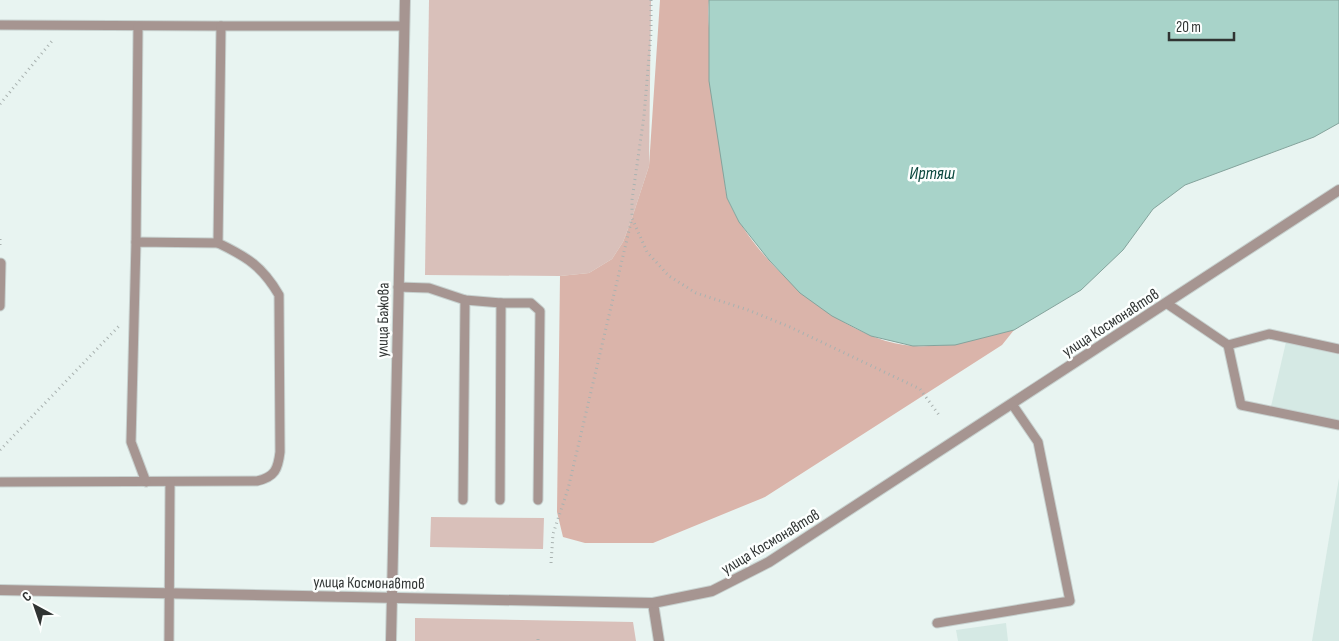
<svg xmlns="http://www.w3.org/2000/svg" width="1339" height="641" font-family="'Sofia Sans Condensed',sans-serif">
<rect width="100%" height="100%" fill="#e8f4f1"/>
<!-- built -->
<g fill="#d5e9e4">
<path d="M1286,342L1339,355V426L1269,415Z"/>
<path d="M1339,478V641H1312Z"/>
<path d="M1006,623L1008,641H958L956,630Z"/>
</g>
<!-- green -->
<g fill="#d9c0ba">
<path d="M429,0H651L649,166L632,218L623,242L612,259L589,273L560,276L425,275Z"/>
<path d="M431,517L544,518L543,549L430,547Z"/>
<path d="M415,618L633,622L636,641H415Z"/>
</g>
<!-- forest -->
<path fill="#dab4aa" d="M660,0H709C706,25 714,64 716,91C718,118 720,146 724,173C725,182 725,192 728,200C754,261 845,343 914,346C949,348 981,338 1014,330L1002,345L765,497L653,543H585L563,537L557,512L560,276L589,273L612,259L623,242L632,218L649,166Z"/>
<!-- water -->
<path fill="#a8d3c9" stroke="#84a39c" d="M709,0H1339V123L1314,137L1185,185L1153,209L1123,250L1081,290L1014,330L955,345L913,346L871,336L832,316L800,293L769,260L739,222L727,198L709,81Z"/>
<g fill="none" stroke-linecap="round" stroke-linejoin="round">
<!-- service casing -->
<g stroke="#c7d1cf" stroke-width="11">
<g id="service">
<path d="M0,25L221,26"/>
<path d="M136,242L138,27"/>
<path d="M398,287L429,288L465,300L501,303H531L540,311L538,500"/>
<path d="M1166,303L1228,345L1241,405L1339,425"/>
<path d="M0,306L1,263"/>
<path d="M1228,345L1269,334L1339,349"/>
<path d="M0,482L257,481C275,477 278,469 280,452L279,295C262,266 247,257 218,243L221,26H404"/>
<path d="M146,482L131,442L136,242L218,243"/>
<path d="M463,500L465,300"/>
<path d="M500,500L501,303"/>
<path d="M937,623L1070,601L1038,442L1012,404"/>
<path d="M169,641L170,482"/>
</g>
</g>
<!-- minor casing -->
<g stroke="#c7d1cf" stroke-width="12">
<g id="minor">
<path d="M653,603L659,641"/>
<path d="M391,641L405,0"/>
</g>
</g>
<!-- tertiary casing -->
<g stroke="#c7d1cf" stroke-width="12">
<path id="tertiary" d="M0,590L653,603L712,591L769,562L1339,190"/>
</g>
<!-- path -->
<g stroke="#a9b2b0" stroke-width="3" stroke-dasharray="1 4" stroke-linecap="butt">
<path d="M651,0V33L644,116L632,200V218L647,252L669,276L696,293L748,310L790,327L920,389L939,415"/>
<path d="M0,104L52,41"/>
<path d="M0,239V249"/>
<path d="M0,450L119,326"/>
<path d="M551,563L553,534L568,489L632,218"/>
<path d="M538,639V641"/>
</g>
<!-- service -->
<use href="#service" stroke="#a69591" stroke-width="9"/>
<!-- minor -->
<use href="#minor" stroke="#a69591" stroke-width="10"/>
<!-- tertiary -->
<use href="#tertiary" stroke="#a69591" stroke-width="10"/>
</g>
<g text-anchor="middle" stroke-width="5" stroke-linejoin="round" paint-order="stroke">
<!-- street labels -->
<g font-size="16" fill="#303433" stroke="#fcfffe">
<text transform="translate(382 320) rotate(-89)" y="6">улица Бажова</text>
<text transform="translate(1110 322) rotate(-33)" y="6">улица Космонавтов</text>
<text transform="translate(770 541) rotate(-31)" y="6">улица Космонавтов</text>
<text transform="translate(369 582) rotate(1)" y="6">улица Космонавтов</text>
</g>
<!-- water labels -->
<g font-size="18" font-style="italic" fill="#0c493f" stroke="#fcfffe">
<text x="932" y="179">Иртяш</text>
</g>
</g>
<!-- north arrow -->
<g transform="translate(35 606) rotate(320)" stroke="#fcfffe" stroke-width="4" paint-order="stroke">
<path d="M0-4L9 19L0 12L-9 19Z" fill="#303433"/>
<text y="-8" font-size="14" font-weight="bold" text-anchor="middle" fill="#303433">С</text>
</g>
<!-- scale -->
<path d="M1169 32v8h65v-8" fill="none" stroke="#303433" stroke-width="2.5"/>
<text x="1176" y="32" font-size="15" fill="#303433" stroke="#fcfffe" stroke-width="4" paint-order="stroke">20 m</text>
</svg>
